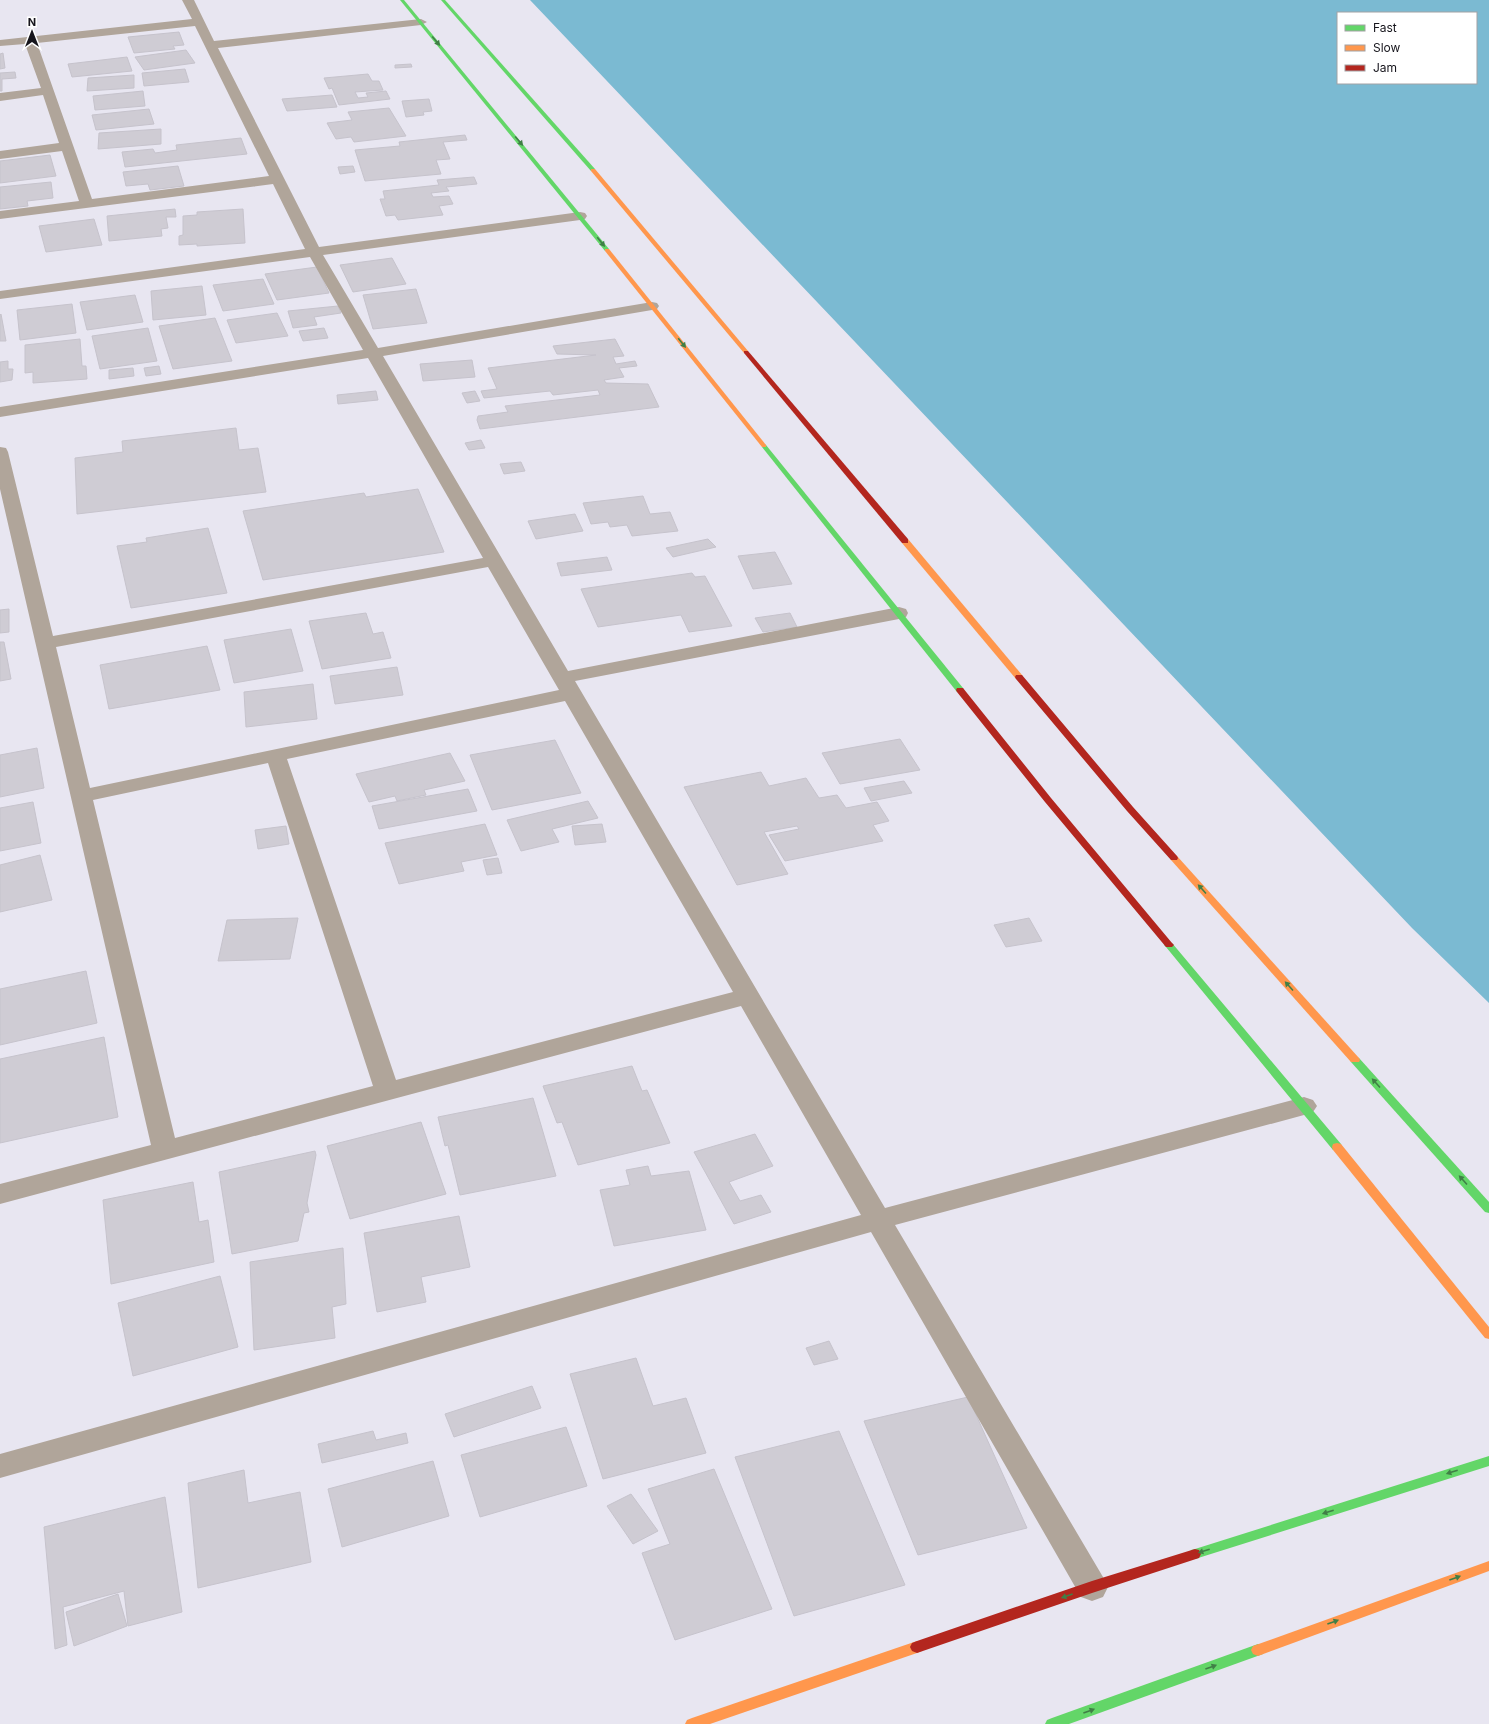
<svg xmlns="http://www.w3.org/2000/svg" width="1489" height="1724" font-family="Inter,sans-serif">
<rect width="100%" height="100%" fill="#e8e6f1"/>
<!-- water -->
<path fill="#7bbad2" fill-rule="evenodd" d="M530,0H1489V1003L1412,928ZM1338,13H1476V83H1338Z"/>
<!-- building -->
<g fill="#cfccd4" stroke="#c6c3cc">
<path d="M179,32L184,45L173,46L175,49L134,53L128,37Z"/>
<path d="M186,50L195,63L144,70L135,57Z"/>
<path d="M3,53L5,68L0,69V54Z"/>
<path d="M127,57L132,71L72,77L68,64Z"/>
<path d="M411,64L412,67L395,68V65Z"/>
<path d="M185,69L189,82L144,86L142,73Z"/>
<path d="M15,72L16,78L2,79V91H0V73Z"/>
<path d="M368,74L372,81H379L383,90L355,92L358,98L368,97L366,93L386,91L390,99L339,105L332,88L329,89L324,78Z"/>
<path d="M134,75V88L87,91L88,78Z"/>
<path d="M143,91L145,106L95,110L93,96Z"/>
<path d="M332,95L337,107L287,111L282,99Z"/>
<path d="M429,99L432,111L423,112L424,115L406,117L402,101Z"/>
<path d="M389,108L406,136L354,142L351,137L336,139L327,123L352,120L348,112Z"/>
<path d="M149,109L154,124L96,130L92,115Z"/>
<path d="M161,129V144L98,149L99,133Z"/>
<path d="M465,135L467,140L443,142L450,159L436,160L441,174L365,181L355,150L400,146L399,142Z"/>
<path d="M241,138L247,154L125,167L122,152L153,149L155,153L177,150L176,145Z"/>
<path d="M50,155L56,176L0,183V161Z"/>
<path d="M178,166L184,186L150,190L148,184L126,186L123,172Z"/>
<path d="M353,166L355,172L340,174L338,167Z"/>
<path d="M474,177L477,184L446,187L449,191L431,193L433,197L449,196L453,204L439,206L443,215L398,220L395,215L386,216L380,199H385L383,191L439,185L437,180Z"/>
<path d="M51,182L53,198L27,201L28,206L0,209V187Z"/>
<path d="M175,209L176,217H166L168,228L161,229L162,236L109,241L107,216Z"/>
<path d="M243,209L245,243L197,246V244L179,245V236L183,235V216L197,215V212Z"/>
<path d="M94,219L102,245L46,252L39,226Z"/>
<path d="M392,258L406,284L353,292L340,265Z"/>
<path d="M317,267L329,293L277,300L265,274Z"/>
<path d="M263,279L274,304L223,311L213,285Z"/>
<path d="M202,286L206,315L153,320L151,291Z"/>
<path d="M416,289L427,323L373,329L363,295Z"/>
<path d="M135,295L143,322L87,330L80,302Z"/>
<path d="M72,304L76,333L20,340L17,310Z"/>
<path d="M338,306L341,313L314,317L317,325L293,328L288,311Z"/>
<path d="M277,313L288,336L236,343L227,320Z"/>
<path d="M1,314L6,341H0V315Z"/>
<path d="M215,318L232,361L173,369L159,326Z"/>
<path d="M148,328L157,361L100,369L92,336Z"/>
<path d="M324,328L328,338L303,341L299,331Z"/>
<path d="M80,339L82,366H86L87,379L33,383V372L25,373V345Z"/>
<path d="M615,339L624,356L613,357L616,364L635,361L637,366L619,368L624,377L604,380L606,383L648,384L659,407L480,429L477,420L478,416L508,412L505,406L600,395L598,390L553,395L550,391L484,398L481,391L497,389L488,368L596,355L557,354L553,346Z"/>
<path d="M472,360L475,377L423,381L420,364Z"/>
<path d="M8,361V369H13L12,380L0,382V362Z"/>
<path d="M159,366L161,374L146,376L144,368Z"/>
<path d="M133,368L134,376L109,379V370Z"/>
<path d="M376,391L378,400L338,404L337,395Z"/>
<path d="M475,391L480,401L467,403L462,393Z"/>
<path d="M236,428L239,450L258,448L266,492L77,514L75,458L123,452L122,441Z"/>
<path d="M481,440L485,448L469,450L465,443Z"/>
<path d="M521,462L525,471L504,474L500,464Z"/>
<path d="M418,489L444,552L263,580L243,511L364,493L366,497Z"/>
<path d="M643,496L650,514L670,512L678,531L632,536L627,525L610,527L608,522L591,524L583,503Z"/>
<path d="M575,514L583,531L536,539L528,521Z"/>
<path d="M208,528L227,593L131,608L117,546L147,542L146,538Z"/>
<path d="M708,539L716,547L673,557L666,548Z"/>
<path d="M775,552L792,584L753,589L738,556Z"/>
<path d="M607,557L612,570L561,576L557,563Z"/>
<path d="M692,573L695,577L705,576L732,626L689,632L681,615L598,627L581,589Z"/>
<path d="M9,609V632L0,633V610Z"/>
<path d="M366,613L373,634L383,632L391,658L322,669L309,621Z"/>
<path d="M790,613L797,627L763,632L755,618Z"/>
<path d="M291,629L303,671L234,683L224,640Z"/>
<path d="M0,642H4L11,679L0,681Z"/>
<path d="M207,646L220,690L109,709L100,665Z"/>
<path d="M397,667L403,695L335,704L330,676Z"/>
<path d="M313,684L317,719L246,727L244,692Z"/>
<path d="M900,739L920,770L840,784L822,753Z"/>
<path d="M555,740L581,793L492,810L470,755Z"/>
<path d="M37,748L44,788L0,797V755Z"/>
<path d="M450,753L465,781L424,790L426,795L397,801L395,796L369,802L356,774Z"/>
<path d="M761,772L769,786L806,778L819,798L837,795L846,808L877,802L889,821L873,825L883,841L785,861L769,835L799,829L797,826L764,832L788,874L737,885L684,787Z"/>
<path d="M904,781L912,793L871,801L864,788Z"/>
<path d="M468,789L477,811L379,829L372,806Z"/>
<path d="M588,801L598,818L552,829L559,842L521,851L507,820Z"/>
<path d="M33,802L41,843L0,851V808Z"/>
<path d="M485,824L497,855L461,862L464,871L399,884L385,843Z"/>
<path d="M602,824L606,842L575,845L572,826Z"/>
<path d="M286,826L289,844L258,849L255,830Z"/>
<path d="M40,855L52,900L0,912V865Z"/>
<path d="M498,858L502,873L487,875L483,860Z"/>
<path d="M298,918L290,959L218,961L227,920Z"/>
<path d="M1029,918L1042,941L1006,947L994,925Z"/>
<path d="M86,971L97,1023L0,1045V989Z"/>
<path d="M104,1037L118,1117L0,1143V1059Z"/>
<path d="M632,1066L642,1091L647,1090L670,1143L578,1165L562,1122L557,1123L543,1086Z"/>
<path d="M533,1098L556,1176L460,1195L448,1145L445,1146L438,1117Z"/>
<path d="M421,1122L446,1194L350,1219L327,1146Z"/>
<path d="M755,1134L773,1166L729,1182L740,1201L761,1195L771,1212L734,1224L694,1152Z"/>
<path d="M315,1151L316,1155L307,1203L309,1212L304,1213L298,1241L232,1254L219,1172Z"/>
<path d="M648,1166L651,1176L689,1171L706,1230L614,1246L600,1190L630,1185L626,1170Z"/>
<path d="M193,1182L199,1222L208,1220L214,1262L111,1284L103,1200Z"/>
<path d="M459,1216L470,1267L421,1277L426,1302L377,1312L364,1233Z"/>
<path d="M343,1248L346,1304L332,1307L335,1338L254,1350L250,1262Z"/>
<path d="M220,1276L238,1347L133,1376L118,1303Z"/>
<path d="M829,1341L838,1359L814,1365L806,1348Z"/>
<path d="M636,1358L653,1406L686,1398L706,1453L603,1479L570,1374Z"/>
<path d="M532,1386L541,1408L454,1437L445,1414Z"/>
<path d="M968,1397L1027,1528L918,1555L864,1421Z"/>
<path d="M566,1427L587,1486L480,1517L461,1455Z"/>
<path d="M373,1431L376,1440L406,1433L408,1443L322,1463L318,1444Z"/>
<path d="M839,1431L905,1585L794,1616L735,1457Z"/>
<path d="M433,1461L449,1516L342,1547L328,1489Z"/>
<path d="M714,1469L772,1609L675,1640L642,1553L670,1544L648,1489Z"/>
<path d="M244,1470L248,1503L300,1492L311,1562L198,1588L188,1483Z"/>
<path d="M631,1494L658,1531L633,1544L607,1506Z"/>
<path d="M165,1497L182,1612L128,1626L124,1591L63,1607L67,1645L55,1649L44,1527Z"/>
<path d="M118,1594L127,1626L74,1646L66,1612Z"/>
</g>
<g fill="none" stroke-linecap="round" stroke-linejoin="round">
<!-- street -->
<path fill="#b0a59a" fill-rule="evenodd" d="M182,0H194L214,41L421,19L427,22L421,25L218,48L319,247L580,212L585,213L587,216L585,219L580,220L323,255L378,348L652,302L657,303L659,306L657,309L652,310L383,356L568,671L899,607L906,609L908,613L906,617L899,619L575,681L885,1208L1304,1097L1313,1100L1317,1106L1313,1112L1304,1115L895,1225L1103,1577L1108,1587L1103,1597L1092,1601L1081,1597L871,1232L0,1478V1454L861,1215L741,1006L0,1204V1184L151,1145L0,489V447L6,448L8,452L53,636L483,558L368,358L0,417V407L363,350L310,257L0,299V291L305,249L273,184L0,219V211L79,201L62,151L0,159V151L59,143L43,95L0,101V93L41,88L25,44L0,46V40L192,19ZM195,26L269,176L92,199L37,43ZM488,567L559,690L90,788L56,647ZM565,701L733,992L396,1080L287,759ZM268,763L373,1086L175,1138L93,800Z"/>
<!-- fast -->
<g fill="#63d668" fill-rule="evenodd">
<path d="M400,0H404L609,249V251H605Z"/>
<path d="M441,0H445L595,169V171H591Z"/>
<path d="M764,444L766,445L963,688L964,690L963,692H957L762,447V445Z"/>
<path d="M1169,942L1172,943L1341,1144L1342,1147L1341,1150H1333L1166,947L1164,945L1166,943Z"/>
<path d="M1355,1057L1359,1058L1489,1202V1213L1485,1212L1351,1062L1350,1060L1351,1058Z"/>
<path d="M1489,1456V1466L1195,1559L1191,1558L1189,1554L1191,1550L1195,1549Z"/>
<path d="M1258,1644L1263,1646L1265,1650L1263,1654L1069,1724H1045L1047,1720L1052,1718Z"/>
</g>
<!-- slow -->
<g fill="#ff974d" fill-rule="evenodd">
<path d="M591,169H595L748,351V353H744L591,171Z"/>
<path d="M605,249H609L766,445V447H762L605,251Z"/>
<path d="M902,539H908L1022,675L1023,677L1022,679H1016L902,543Z"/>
<path d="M1174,855L1177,856L1359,1058L1360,1060L1359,1062H1351L1171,860L1170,858Z"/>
<path d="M1337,1143L1341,1144L1489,1327V1339L1485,1338L1333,1150L1332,1147L1333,1144Z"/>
<path d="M1489,1561V1571L1258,1656L1253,1654L1251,1650L1253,1646Z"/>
<path d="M917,1641L922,1643L924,1647L922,1651L917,1653L710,1724H685L687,1720L692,1718Z"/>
</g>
<!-- jam -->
<g fill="#b3261e" fill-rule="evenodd">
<path d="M744,351H748L908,539V543H902L744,353Z"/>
<path d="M1016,675H1022L1133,807L1177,856L1178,858L1177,860H1171L1127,811L1016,679L1015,677Z"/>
<path d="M957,688H963L1051,798L1172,943L1174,945L1172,947H1166L1045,802L957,692L956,690Z"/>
<path d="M1195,1549L1199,1550L1201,1554L1199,1558L1092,1593L917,1653L912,1651L910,1647L912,1643L917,1641L1092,1581Z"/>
</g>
</g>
<!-- one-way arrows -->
<defs><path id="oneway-solid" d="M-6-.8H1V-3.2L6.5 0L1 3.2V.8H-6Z"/></defs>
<g fill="#407f46">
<use href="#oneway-solid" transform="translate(436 41) rotate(50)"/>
<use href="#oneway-solid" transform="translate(519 141) rotate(50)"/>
<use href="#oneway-solid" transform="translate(601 242) rotate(51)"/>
<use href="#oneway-solid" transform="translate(682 343) rotate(51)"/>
<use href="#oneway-solid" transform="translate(1202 889) rotate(-132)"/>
<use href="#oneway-solid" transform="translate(1289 986) rotate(-132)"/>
<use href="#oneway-solid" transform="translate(1376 1083) rotate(-132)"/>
<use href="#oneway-solid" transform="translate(1463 1180) rotate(-132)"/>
<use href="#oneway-solid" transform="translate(1452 1472) rotate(162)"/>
<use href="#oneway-solid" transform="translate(1328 1512) rotate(162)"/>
<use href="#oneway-solid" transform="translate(1204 1551) rotate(162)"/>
<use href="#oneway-solid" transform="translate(1455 1578) rotate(-20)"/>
<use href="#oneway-solid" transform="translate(1067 1596) rotate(161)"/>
<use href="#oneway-solid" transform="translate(1333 1622) rotate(-20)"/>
<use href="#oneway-solid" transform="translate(1211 1667) rotate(-20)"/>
<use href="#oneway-solid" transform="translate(1089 1711) rotate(-20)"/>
</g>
<!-- legend -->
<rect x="1337" y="12" width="140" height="72" fill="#ffffff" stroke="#a2a1a4"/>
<rect x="1345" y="25" width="20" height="6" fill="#63d668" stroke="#a2a1a4"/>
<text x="1373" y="32" font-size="12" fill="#16151c">Fast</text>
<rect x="1345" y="45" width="20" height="6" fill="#ff974d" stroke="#a2a1a4"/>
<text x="1373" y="52" font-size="12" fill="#16151c">Slow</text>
<rect x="1345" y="65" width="20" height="6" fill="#b3261e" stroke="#a2a1a4"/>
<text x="1373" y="72" font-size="12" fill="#16151c">Jam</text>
<!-- north arrow -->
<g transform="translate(32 32)" stroke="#ffffff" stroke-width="3" paint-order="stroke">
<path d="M0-3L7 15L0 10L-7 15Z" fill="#16151c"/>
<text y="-6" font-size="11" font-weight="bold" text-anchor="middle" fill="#16151c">N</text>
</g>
</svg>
